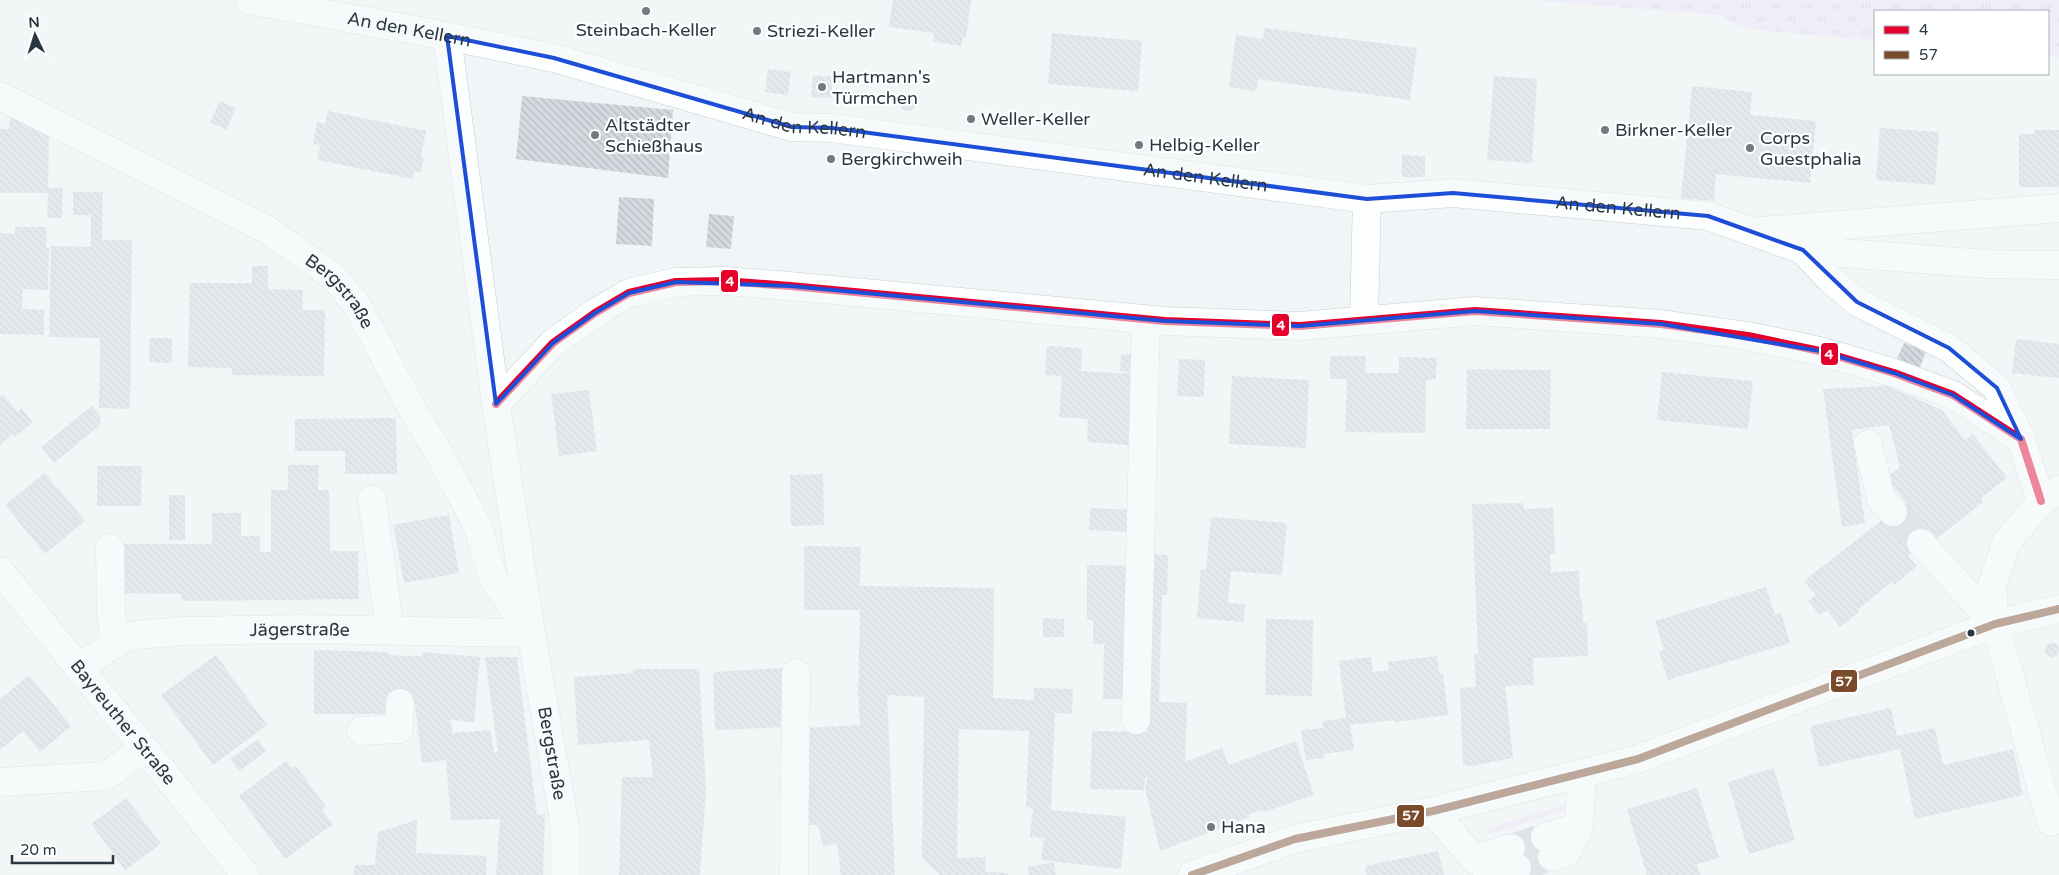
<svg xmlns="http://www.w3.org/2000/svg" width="2059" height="875" font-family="'Varela Round',sans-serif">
<defs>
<pattern id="park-tufts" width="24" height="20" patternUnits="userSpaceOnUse" patternTransform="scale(1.25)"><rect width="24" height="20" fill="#ece4f9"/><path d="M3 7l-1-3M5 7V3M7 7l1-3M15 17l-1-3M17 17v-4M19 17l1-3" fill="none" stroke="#cbc4d6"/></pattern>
<pattern id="building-back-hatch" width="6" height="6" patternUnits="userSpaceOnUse" patternTransform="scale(1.25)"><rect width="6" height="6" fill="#d6d9e0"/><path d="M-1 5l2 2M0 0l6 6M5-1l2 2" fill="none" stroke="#b8bbc1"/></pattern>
</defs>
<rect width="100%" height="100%" fill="#f2f5f7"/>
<!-- grass -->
<path fill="#ece4f9" d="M1564,805L1567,807L1565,810L1491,834L1487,832L1489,828Z"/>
<!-- park -->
<path fill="url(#park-tufts)" d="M1529,0H2059V57L2048,56V11H1875V41L1748,29L1718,15Z"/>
<!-- building -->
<g fill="url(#building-back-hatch)">
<path d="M893,0H971L966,38L963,37L961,46L933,42L934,33L889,27Z"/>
<path d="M1264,28L1417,48L1410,100L1258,79L1256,91L1229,87L1236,35L1263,39Z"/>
<path d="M1052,33L1142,41L1138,91L1048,84Z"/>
<path d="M768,69L791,72L788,95L765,92Z"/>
<path d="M813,75L833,77L831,98L811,97Z"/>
<path d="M1494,76L1537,79L1532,163L1487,160Z"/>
<path d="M1692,86L1752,92L1750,115L1816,121L1810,183L1716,174L1714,201L1681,198Z"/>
<circle cx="908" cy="102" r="9"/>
<path d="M522,96L673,110L668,178L516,159Z"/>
<path d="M220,101L236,108L226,130L210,122Z"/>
<path d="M328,111L426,131L421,157L424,158L421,172L414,171L413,179L317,160L320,145L313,144L317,122L325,124Z"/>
<path d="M10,117H31V129H49L48,188H63L62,218H47L48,193H0V129H9Z"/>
<path d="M1880,128L1939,132L1935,185L1876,180Z"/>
<path d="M2035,130H2059V187H2019V134H2035Z"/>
<path d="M1402,155L1425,156V177H1402Z"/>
<path d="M73,192H103L102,240H132L130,409L99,408L100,338L49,337L51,246L91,247V215H73Z"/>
<path d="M619,197L654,199L652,246L616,244Z"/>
<path d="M709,214L734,216L731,249L706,247Z"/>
<path d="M15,227H47L46,248H49L48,290L23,289L22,309L44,310V335L0,334V233L15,234Z"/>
<path d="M252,266H268V289L303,290L302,310H325L324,376L232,375V368L188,367L190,283H252Z"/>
<path d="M150,338H172V363L149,362Z"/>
<path d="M2016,339L2059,344V378L2012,373Z"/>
<path d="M1904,343L1926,351L1920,367L1897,359Z"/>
<path d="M1047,346L1082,348L1081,371L1133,374L1128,445L1087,442L1088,419L1059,417L1062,376L1045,375Z"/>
<path d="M1121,354L1138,355L1137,372L1120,371Z"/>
<path d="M1330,356H1366L1365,373H1399V357L1437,358L1436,379L1426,380L1425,433L1345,432L1347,379H1330Z"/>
<path d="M1179,359L1205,360L1204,397L1177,396Z"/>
<path d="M1467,369L1551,370L1550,429H1466Z"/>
<path d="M1662,372L1753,381L1748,429L1657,420Z"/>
<path d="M1232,376L1309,380L1306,448L1229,444Z"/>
<path d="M1887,386L1942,410L1965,440L1973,434L2007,478L1981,498L1983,502L1935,540L1930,534L1908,556L1917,566L1894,585L1892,582L1868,601L1857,610L1859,612L1840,627L1827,610L1820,615L1808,601L1816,595L1804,581L1881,521L1907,504L1886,478L1900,467L1889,425L1852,430L1865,523L1842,527L1823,389Z"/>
<path d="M589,390L597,451L559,456L551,394Z"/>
<path d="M3,394L18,412L21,408L33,422L15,437L13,434L0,445V397Z"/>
<path d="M92,406L101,417L100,425L54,463L41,447Z"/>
<path d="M396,418L397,474H345V451H295V419Z"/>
<path d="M288,465H319L318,490H329L330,551H358L359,599L182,601V594L121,593V544H212V513H241V536H260V552H271V490H288Z"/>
<path d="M97,466H142L141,506H97Z"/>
<path d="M45,473L85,521L45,554L5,505Z"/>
<path d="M823,474L824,525L791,526L790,475Z"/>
<rect x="169" y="495" width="16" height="45"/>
<path d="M1523,503L1524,509L1553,508L1555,554H1550L1551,572L1579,571L1580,600L1582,599L1583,623H1587L1588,656L1533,658L1534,685L1505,686L1513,758L1471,766L1463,765L1460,688L1476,687L1474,654H1478L1472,504Z"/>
<path d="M1090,508L1131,510L1130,532L1089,530Z"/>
<path d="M449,515L459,573L404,583L393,525Z"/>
<path d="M1211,517L1287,523L1282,575L1231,571L1228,603L1245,604L1244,622L1197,618L1201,569L1206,570Z"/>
<path d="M804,546L861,547L860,586L994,588L993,698L1034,700V688L1073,689L1072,714L1055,713L1051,810L1126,817L1121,869L1041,860L1044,838L1030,837L1033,808L1026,807L1029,731L959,729L957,858L986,857L985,872L1008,873V875H940L922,858L924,697L887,695L895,875H841L837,843L823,846L818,825H803L802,728L860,725L858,694L860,610H804Z"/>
<path d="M1150,554L1168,555L1167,595H1162L1159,702L1187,703L1185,762L1222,748L1229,765L1296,741L1314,795L1264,812L1262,810L1249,814L1250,817L1160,851L1145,788L1148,778H1145L1144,790L1090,789L1092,731L1146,732Z"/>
<path d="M1087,565L1134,566L1130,699H1103L1104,644H1093V620H1087Z"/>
<path d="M1766,587L1775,615L1781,613L1790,643L1668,680L1659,652L1664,650L1655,621Z"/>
<path d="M1043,618L1064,619V637H1043Z"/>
<path d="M1266,619L1313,620L1312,696L1265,695Z"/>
<circle cx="2052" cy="650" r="7"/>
<path d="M314,650L388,652V655L404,656H422L423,652L480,657L474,723L450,719L453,733L490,730L494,752L498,751L485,657H517L537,815L545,814L543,875H496L500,819L451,820L446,760L422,763L415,705L387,702L386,714H314Z"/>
<path d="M216,655L267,725L213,765L161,695Z"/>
<path d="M1437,656L1440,675L1443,674L1448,715L1395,722V720L1350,725L1354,750L1323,754L1324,758L1306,760L1301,730L1323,728V721L1346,718L1339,661L1371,657L1373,672L1389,670L1388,662Z"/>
<path d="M782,668L785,727L715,730L713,672Z"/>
<path d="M634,669H699L706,789L700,875H619L622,777H653L649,740L578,745L574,677L633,673Z"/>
<path d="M29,675L71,726L40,752L23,731L0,750V699Z"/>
<path d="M1891,708L1897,736L1935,728L1943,765L2013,749L2023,795L1915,819L1900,749L1819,767L1810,726Z"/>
<path d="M258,739L266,751L239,771L230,759Z"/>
<path d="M286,761L292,768L296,766L326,806L322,810L333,824L285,859L239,796Z"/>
<path d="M1774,768L1795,840L1749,854L1728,782Z"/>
<path d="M1697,788L1719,858L1697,864L1700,875H1647L1627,809Z"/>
<path d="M126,798L161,844L125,870L91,824Z"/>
<path d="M417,820L416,853L487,856L486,875H353L355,865H375L378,832Z"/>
<path d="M1543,828L1555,866L1534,872L1535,875H1519L1508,839Z"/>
<path d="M1438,851L1444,875H1367L1365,866Z"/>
<path d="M1054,862L1056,875H1029L1028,867Z"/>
</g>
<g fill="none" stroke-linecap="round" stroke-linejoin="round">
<!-- minor-tunnel -->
<g stroke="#cacfd2" stroke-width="28" stroke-dasharray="28 14" stroke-linecap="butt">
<path d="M1893,512L1921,543"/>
<path d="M1511,848L1545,837"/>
<path d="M1517,868L1552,857"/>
</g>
<!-- minor casing -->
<g stroke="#c8cfd4" stroke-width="29">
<g id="minor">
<path id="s1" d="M250,0L447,36L554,58L792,127L832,128L1367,199L1453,193L1708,216L1803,250L1986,264L2059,265"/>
<path id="s2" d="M447,36L496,404L531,633L565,827V875"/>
<path id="s3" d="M0,96L264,228L333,276L357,305L412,409L440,455L477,525L494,580L527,627"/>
<path d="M1761,231L2059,208"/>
<path d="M1803,250L1830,279L1857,302L1949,348L1997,388L2021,439"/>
<path d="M1364,319L1367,199"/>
<path d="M496,404L553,343L595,313L629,293L676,282L724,281L790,286L1165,321L1300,326L1475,311L1661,324L1748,336L1820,351L1894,373L1953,395L2021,439L2041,501"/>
<path d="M1868,444L1881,499L1893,512"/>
<path d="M372,499L390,630"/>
<path d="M1921,543L1995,624"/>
<path d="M110,548L111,615L115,642"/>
<path id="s4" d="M0,571L175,786L245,875"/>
<path id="s5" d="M79,667L127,636L183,631L304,629L531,633"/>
<path d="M1136,720L1146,320"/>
<path d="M361,731L399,729L400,703"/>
<path d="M0,782L106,776L144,748"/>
<path d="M1433,811L1474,859L1511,848"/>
<path d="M2051,822L1995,624L1992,586L2006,543L2041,501L2059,490"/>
<path d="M1545,837L1579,827L1582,775"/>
<path d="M1552,857L1567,852L1579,827"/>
<path d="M1474,859L1499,874L1517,868"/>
<path d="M794,875L796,673"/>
<path d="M1192,875L1295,839L1433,811L1638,759L1995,624L2059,609"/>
</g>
</g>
<!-- minor -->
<use href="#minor" stroke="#fdfefe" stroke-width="28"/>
<!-- bus-1 casing -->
<g stroke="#fff" stroke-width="11">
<path id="bus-1" d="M496,404L553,343L595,313L629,293L676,282L724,281L790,286L1165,321L1300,326L1475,311L1661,324L1748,336L1820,351L1894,373L1953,395L2021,439L2041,501"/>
</g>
<!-- bus-2 casing -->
<g stroke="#fff" stroke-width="11">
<path id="bus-2" d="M1192,875L1295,839L1433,811L1638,759L1995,624L2059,609"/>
</g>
<!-- bus-1 -->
<use href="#bus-1" stroke="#e4002b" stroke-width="8"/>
<!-- bus-2 -->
<use href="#bus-2" stroke="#7a4b2a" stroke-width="8"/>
</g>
<!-- marked area -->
<path d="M0 0H2059V875H0ZM447,36L554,58L792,127L832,128L1367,199L1453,193L1708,216L1803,250L1857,302L1949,348L1997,388L2021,439L1953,395L1894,373L1820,351L1661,324L1475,311L1300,326L1165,321L790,286L676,282L629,293L595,313L553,343L496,404Z" fill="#f2f5f7" fill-opacity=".55" fill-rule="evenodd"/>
<path fill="none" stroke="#1d4ed8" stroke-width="4" stroke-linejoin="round" d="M447,36L554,58L792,127L832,128L1367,199L1453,193L1708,216L1803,250L1857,302L1949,348L1997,388L2021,439L1953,395L1894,373L1820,351L1661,324L1475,311L1300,326L1165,321L790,286L676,282L629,293L595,313L553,343L496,404Z"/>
<!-- markers -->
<g fill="#717a80" stroke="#fff" stroke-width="2">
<circle cx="646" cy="11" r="5"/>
<circle cx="757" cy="31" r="5"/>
<circle cx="822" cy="87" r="5"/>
<circle cx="971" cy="119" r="5"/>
<circle cx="1605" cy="130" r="5"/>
<circle cx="595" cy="135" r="5"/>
<circle cx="1139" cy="145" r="5"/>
<circle cx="1750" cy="148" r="5"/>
<circle cx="831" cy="159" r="5"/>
<circle cx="1211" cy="827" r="5"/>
</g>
<circle fill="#2b3740" stroke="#fff" stroke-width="2" cx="1971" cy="633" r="4.5"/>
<g text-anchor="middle" stroke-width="4.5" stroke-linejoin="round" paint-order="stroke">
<!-- street labels -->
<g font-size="18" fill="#2b3740" stroke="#fff">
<text dy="6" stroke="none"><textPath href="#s1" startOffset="162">An den Kellern</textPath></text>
<text dy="6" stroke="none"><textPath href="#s1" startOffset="569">An den Kellern</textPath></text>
<text dy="6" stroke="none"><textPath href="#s1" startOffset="974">An den Kellern</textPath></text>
<text dy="6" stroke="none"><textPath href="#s1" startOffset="1389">An den Kellern</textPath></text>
<text dy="6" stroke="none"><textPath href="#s3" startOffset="395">Bergstraße</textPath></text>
<text dy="6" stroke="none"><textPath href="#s5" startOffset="230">Jägerstraße</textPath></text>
<text dy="6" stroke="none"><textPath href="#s4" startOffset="195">Bayreuther Straße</textPath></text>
<text dy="6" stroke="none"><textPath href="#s2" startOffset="725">Bergstraße</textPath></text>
</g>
<!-- poi labels -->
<g font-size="18" fill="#2b3740" stroke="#fff" text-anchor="start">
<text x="646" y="36" text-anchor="middle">Steinbach-Keller</text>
<text x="767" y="37">Striezi-Keller</text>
<text x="832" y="83">Hartmann's<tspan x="832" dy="21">Türmchen</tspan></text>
<text x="981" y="125">Weller-Keller</text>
<text x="605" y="131">Altstädter<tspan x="605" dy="21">Schießhaus</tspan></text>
<text x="1615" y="136">Birkner-Keller</text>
<text x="1760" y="144">Corps<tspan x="1760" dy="21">Guestphalia</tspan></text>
<text x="1149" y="151">Helbig-Keller</text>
<text x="841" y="165">Bergkirchweih</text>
<text x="1221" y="833">Hana</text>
</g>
</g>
<g stroke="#fff" stroke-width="2">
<rect x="720" y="269" width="19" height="24" rx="5" fill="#e4002b"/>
<rect x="1271" y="313" width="19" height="24" rx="5" fill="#e4002b"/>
<rect x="1820" y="342" width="19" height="24" rx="5" fill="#e4002b"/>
<rect x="1830" y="669" width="28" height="24" rx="5" fill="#7a4b2a"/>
<rect x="1396" y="804" width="29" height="24" rx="5" fill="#7a4b2a"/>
</g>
<g font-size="14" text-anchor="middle" font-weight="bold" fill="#fff">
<text x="730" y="286">4</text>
<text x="1281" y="330">4</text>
<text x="1829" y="359">4</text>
<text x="1844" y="686">57</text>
<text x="1411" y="820">57</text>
</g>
<!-- legend -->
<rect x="1874" y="10" width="175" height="65" fill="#ffffff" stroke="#aaafb3"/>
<rect x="1884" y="26" width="25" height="8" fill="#e4002b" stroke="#aaafb3"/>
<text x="1919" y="35" font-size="15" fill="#2b3740">4</text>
<rect x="1884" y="51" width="25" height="8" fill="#7a4b2a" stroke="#aaafb3"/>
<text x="1919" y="60" font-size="15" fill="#2b3740">57</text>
<!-- north arrow -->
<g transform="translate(35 35) rotate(356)" stroke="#ffffff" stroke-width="4" paint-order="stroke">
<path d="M0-4L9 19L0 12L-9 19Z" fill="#2b3740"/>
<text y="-8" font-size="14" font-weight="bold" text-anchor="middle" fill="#2b3740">N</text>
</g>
<!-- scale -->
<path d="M12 855v8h101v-8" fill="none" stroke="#2b3740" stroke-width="2.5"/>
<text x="20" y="855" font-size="15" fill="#2b3740" stroke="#ffffff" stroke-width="4" paint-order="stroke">20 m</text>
</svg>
